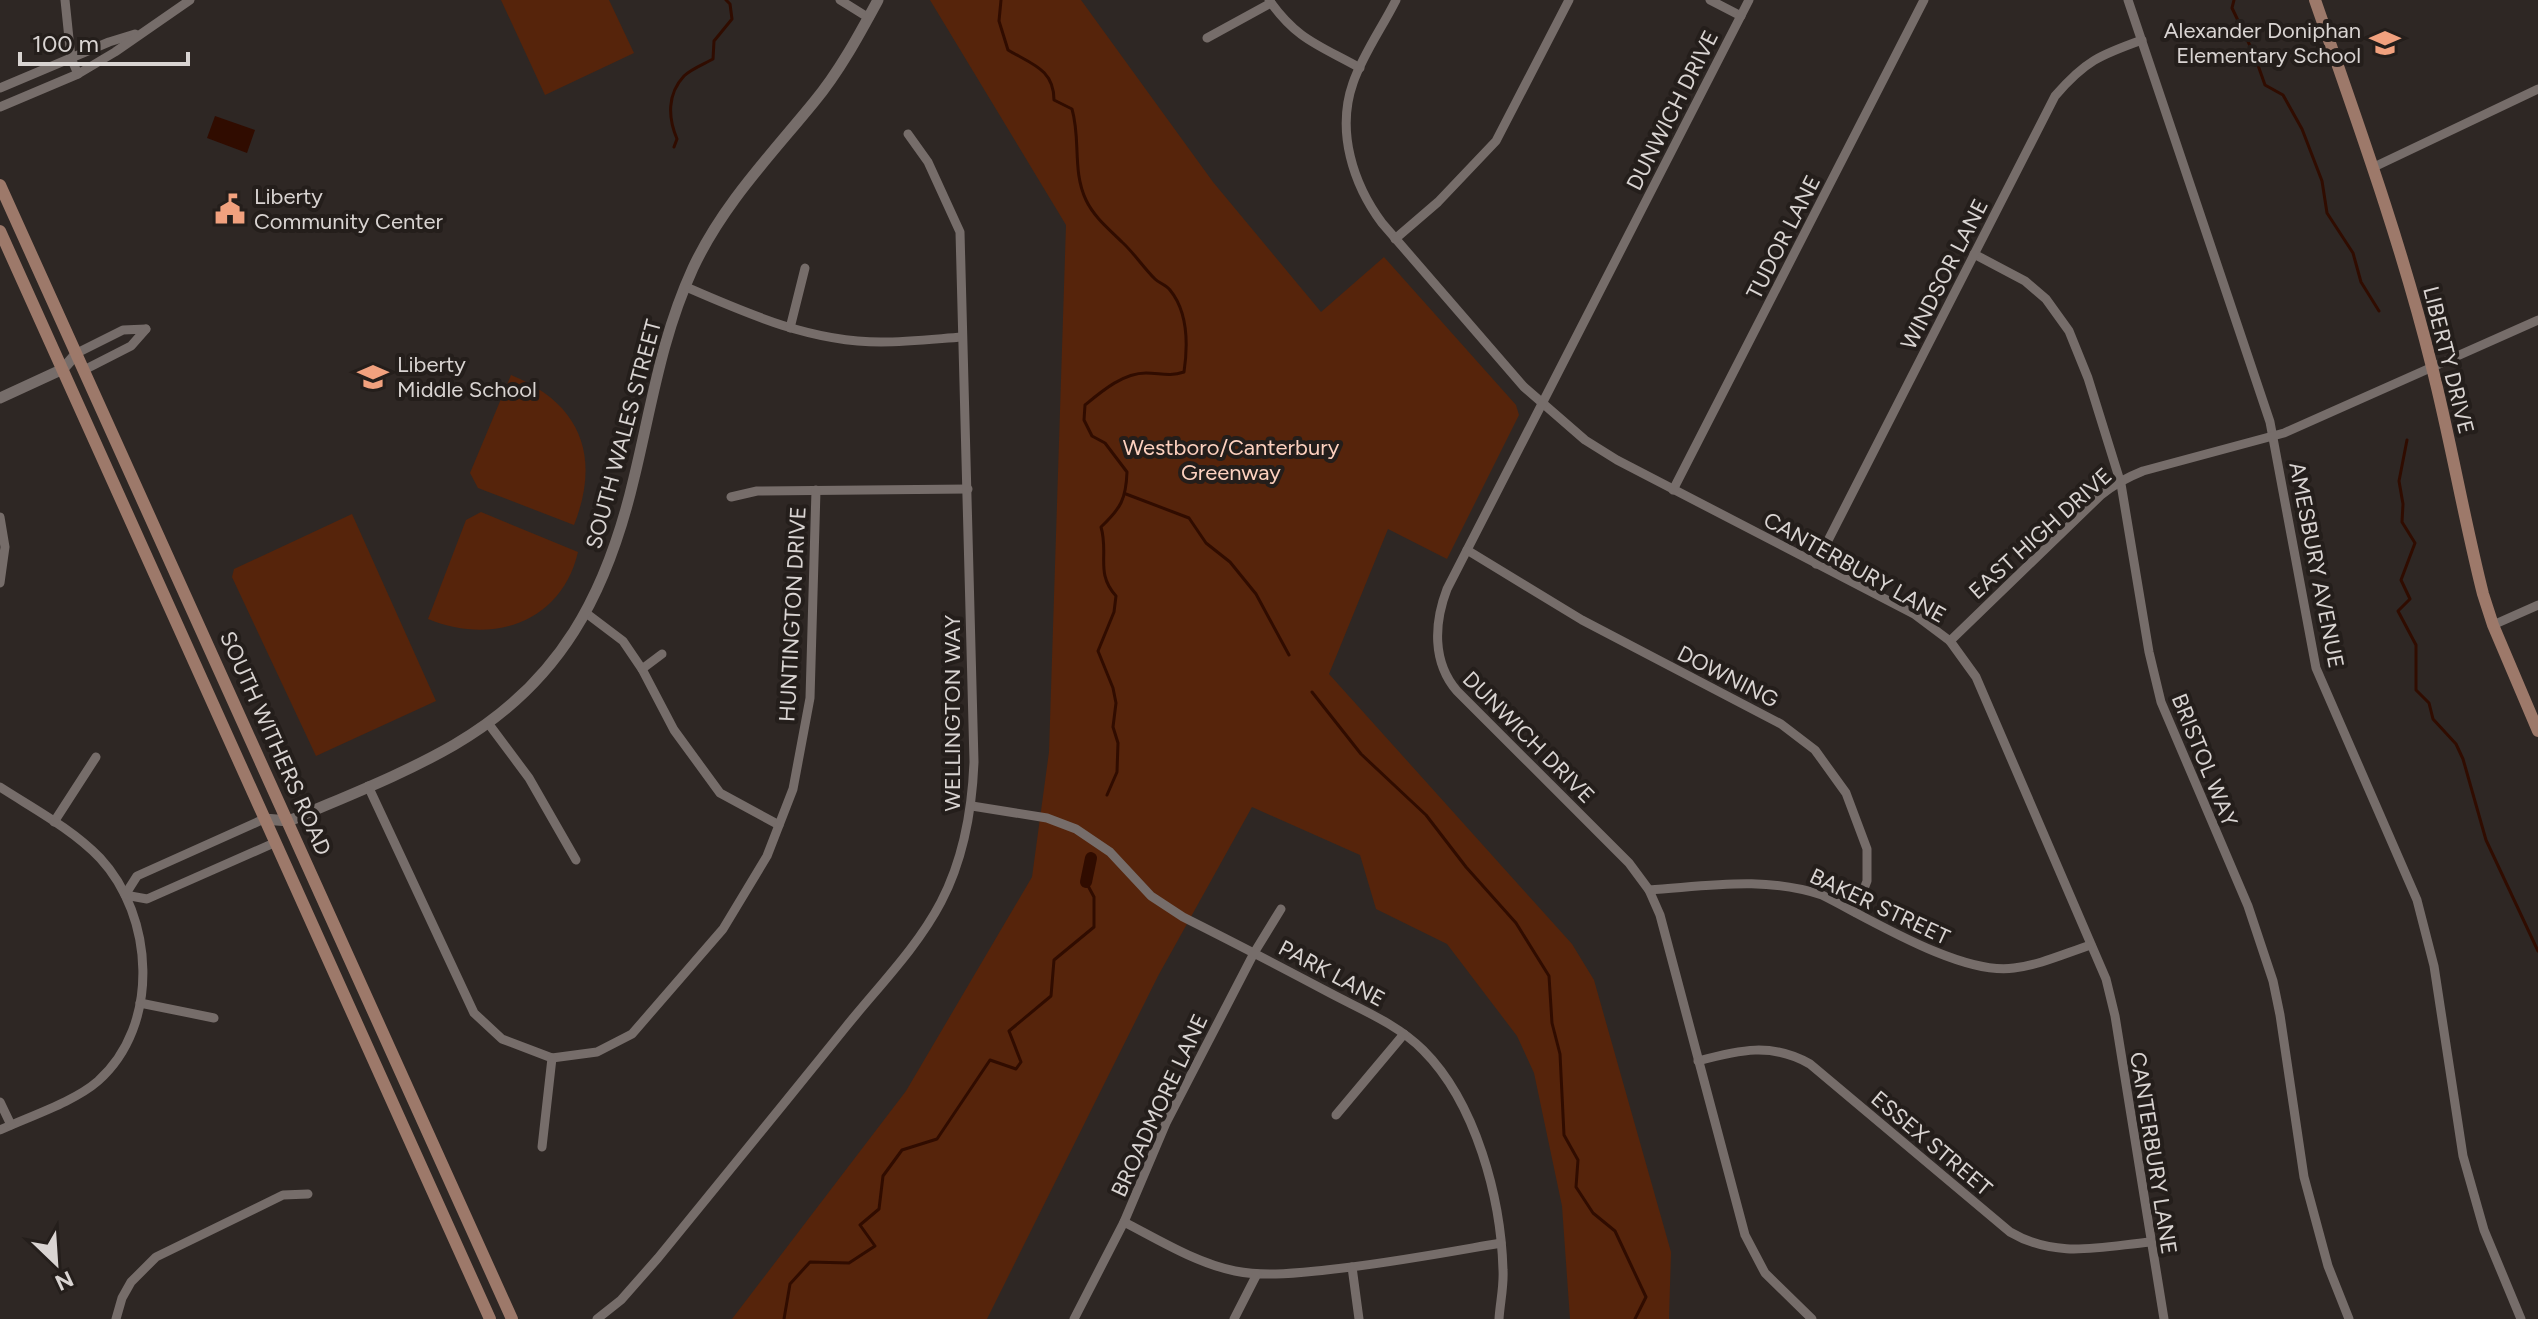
<svg xmlns="http://www.w3.org/2000/svg" width="2538" height="1319" font-family="Figtree,sans-serif">
<rect width="100%" height="100%" fill="#2e2724"/>
<!-- green -->
<g fill="#56240b">
<path d="M501,0H609L634,53L545,95Z"/>
<path d="M930,0H1081L1213,182L1321,312L1384,257L1516,405L1519,415L1447,559L1388,529L1329,674L1572,944L1594,980L1671,1252L1669,1319H1570L1562,1206L1534,1073L1517,1036L1447,944L1376,909L1360,855L1252,807L1158,976L987,1319H732L906,1091L1032,877L1049,752L1066,225Z"/>
<path d="M511,375C581,403 601,457 574,525L478,488L470,473Z"/>
<path d="M481,512L578,552C561,624 491,645 428,619L466,520Z"/>
<path d="M352,514L436,701L316,756L232,577L234,569Z"/>
</g>
<!-- water -->
<path fill="#300c00" d="M215,116L255,130L247,153L207,138Z"/>
<g fill="none" stroke-linecap="round" stroke-linejoin="round">
<!-- stream -->
<g stroke="#300c00" stroke-width="3">
<path d="M1001,0L999,21L1008,50C1031,64 1054,69 1054,100L1072,109C1081,140 1072,170 1086,200C1094,217 1109,229 1122,242C1134,253 1143,267 1155,279C1159,283 1166,285 1170,290C1188,312 1188,345 1184,372C1169,377 1160,373 1146,373C1123,373 1102,391 1085,405L1084,420L1092,436L1105,443L1127,472C1126,499 1121,508 1101,527C1109,554 1095,573 1116,596L1114,612L1098,651L1113,688L1116,703L1113,727L1118,743L1117,772L1107,795"/>
<path d="M2234,0L2232,8L2254,54L2265,85L2283,95L2302,129L2322,181L2327,213L2353,253L2361,282L2379,311"/>
<path d="M674,147L677,139C668,118 667,94 684,76C691,69 704,64 713,59L714,41L732,19L730,4L726,0"/>
<path d="M2407,440L2399,481L2403,504L2402,522L2415,543L2401,580L2410,599L2398,611L2416,645V690L2429,703L2433,719L2456,744L2463,759L2486,840L2538,951"/>
<path d="M1126,494L1189,518L1206,543L1230,562L1256,594L1289,655"/>
<path d="M1312,692L1361,754L1426,815L1466,867L1516,923L1549,976L1552,1023L1560,1054L1564,1135L1578,1160L1576,1187L1593,1213L1615,1231L1646,1297L1635,1319"/>
<path d="M784,1319L790,1284L810,1262L849,1263L875,1246L860,1225L879,1209L883,1176L902,1150L937,1139L990,1060L1016,1069L1021,1062L1009,1031L1051,996L1054,960L1094,927V897L1086,882"/>
</g>
<!-- canal -->
<path stroke="#300c00" stroke-width="12" d="M1086,882L1091,858"/>
<!-- minor -->
<g stroke="#766d6a" stroke-width="9">
<path d="M65,0L71,58L78,74"/>
<path d="M840,0L869,18"/>
<path d="M1269,0C1297,40 1319,45 1360,68"/>
<path d="M1396,0C1382,28 1363,54 1353,83C1336,131 1353,184 1382,223L1524,387L1585,440L1617,460L1914,614L1950,641L1976,677L2106,979L2115,1016L2164,1319"/>
<path d="M1710,0L1741,16"/>
<path d="M1749,0L1447,589C1434,623 1432,662 1457,691L1629,863L1649,890L1660,915L1745,1235L1765,1273L1812,1319"/>
<path d="M2128,0L2270,422L2316,668L2417,900L2434,966L2463,1156L2484,1230L2521,1319"/>
<path d="M1207,38L1271,3"/>
<path d="M0,88L109,42L135,34"/>
<path d="M0,107L78,74L115,52L190,0"/>
<path d="M2374,167L2538,89"/>
<path d="M1395,239L1438,202L1496,141L1569,0"/>
<path d="M1974,254L2025,281L2046,299L2069,331L2088,378L2121,484L2149,652L2161,702L2248,906L2273,981L2280,1015L2304,1177L2328,1266L2349,1319"/>
<path d="M686,287C748,314 811,342 881,342C908,342 935,339 962,337"/>
<path d="M790,328L805,268"/>
<path d="M77,353L123,330L146,329"/>
<path d="M84,370L131,346L146,329"/>
<path d="M1673,490L1924,0"/>
<path d="M731,497L757,491L968,489"/>
<path d="M0,517L5,547L0,583"/>
<path d="M1467,550L1582,620L1781,724L1815,750L1846,793L1867,849V881L1855,912"/>
<path d="M1816,564L2055,96C2085,61 2100,55 2142,40"/>
<path d="M586,613L623,641L642,669L674,730L720,793L779,825"/>
<path d="M2493,625L2538,605"/>
<path d="M1950,641L2101,495C2113,485 2128,477 2143,471L2284,433L2538,320"/>
<path d="M642,669L662,654"/>
<path d="M488,723L529,778L576,860"/>
<path d="M368,786L474,1013L502,1039L552,1058L597,1052L632,1034L723,929L767,856L793,789L810,698L816,490"/>
<path d="M0,787C34,809 72,829 100,858C154,916 161,1025 98,1081C74,1102 30,1116 0,1130"/>
<path d="M972,806L1047,818L1076,829L1110,852L1151,896L1183,917C1233,942 1281,967 1330,993C1362,1010 1397,1024 1423,1050C1476,1103 1501,1198 1503,1270C1504,1286 1500,1303 1499,1319"/>
<path d="M264,819L137,876L125,895L147,899L274,843"/>
<path d="M54,822L96,757"/>
<path d="M1649,890C1709,886 1764,876 1822,895C1870,919 1962,976 2014,968C2040,965 2066,953 2091,945"/>
<path d="M140,1003L214,1018"/>
<path d="M1698,1061C1739,1050 1772,1042 1810,1064L2010,1232C2056,1259 2099,1247 2150,1242"/>
<path d="M0,1102L11,1125"/>
<path d="M1336,1115L1404,1034"/>
<path d="M542,1147L552,1058"/>
<path d="M1124,1222C1159,1240 1196,1263 1235,1271C1266,1277 1295,1273 1326,1270C1385,1264 1443,1253 1501,1243"/>
<path d="M1352,1267L1359,1319"/>
<path d="M116,1319L122,1298L131,1282L156,1257L283,1195L308,1194"/>
<path d="M597,1319L621,1300L658,1258C720,1182 783,1105 845,1028C877,988 917,948 941,902C964,858 972,811 974,762L960,232L928,162L908,134"/>
<path d="M1074,1319L1124,1222L1166,1123L1254,953L1281,909"/>
<path d="M1234,1319L1257,1274"/>
</g>
<!-- tertiary -->
<g stroke="#766d6a" stroke-width="11">
<path d="M0,398L63,369L77,353"/>
<path d="M264,819L289,821C344,797 402,775 454,745C561,683 607,593 634,478C652,404 661,338 693,268C723,204 770,156 814,102C839,72 859,35 878,0"/>
</g>
<!-- secondary -->
<g stroke="#9d796a" stroke-width="12">
<path d="M2315,0C2357,121 2401,242 2432,367C2451,442 2464,519 2483,594L2493,625L2538,731"/>
<path d="M0,185L512,1319"/>
<path d="M0,231L490,1319"/>
</g>
</g>
<!-- icons -->
<defs>
<g id="school-bare" transform="scale(2.4)"><path d="M0-5L7-2L0 1L-7-2ZM-4 1L0 2.5L4 1V4Q0 6-4 4Z" fill="#f1a17e" stroke="#241e1b" stroke-width="2.5" paint-order="stroke"/></g>
<g id="civic-bare" transform="scale(2.4)"><path d="M-.6-6.5H3V-4.5H.6V-3L4-1V1h2V6H-6V1h2V-1L-.6-3ZM-1.2 2.5V6h2.4V2.5Z" fill="#f1a17e" stroke="#241e1b" stroke-width="2.5" paint-order="stroke"/></g>
</defs>
<g fill-rule="evenodd">
<use href="#school-bare" x="2385" y="43"/>
<use href="#civic-bare" x="230" y="209"/>
<use href="#school-bare" x="373" y="377"/>
</g>
<g text-anchor="middle" stroke-width="8" stroke-linejoin="round" paint-order="stroke">
<!-- poi labels -->
<g font-size="22" fill="#d9d4d2" stroke="#241e1b" text-anchor="start">
<text x="2361" y="38" text-anchor="end">Alexander Doniphan<tspan x="2361" dy="25">Elementary School</tspan></text>
<text x="254" y="204">Liberty<tspan x="254" dy="25">Community Center</tspan></text>
<text x="397" y="372">Liberty<tspan x="397" dy="25">Middle School</tspan></text>
</g>
<!-- street labels -->
<g font-size="22" fill="#d9d4d2" stroke="#241e1b">
<text transform="translate(1672 110) rotate(-63)" y="8">DUNWICH DRIVE</text>
<text transform="translate(1783 237) rotate(-63)" y="8">TUDOR LANE</text>
<text transform="translate(1944 274) rotate(-63)" y="8">WINDSOR LANE</text>
<text transform="translate(2449 360) rotate(76)" y="8">LIBERTY DRIVE</text>
<text transform="translate(623 434) rotate(-75)" y="8">SOUTH WALES STREET</text>
<text transform="translate(2040 533) rotate(-42)" y="8">EAST HIGH DRIVE</text>
<text transform="translate(2317 565) rotate(79)" y="8">AMESBURY AVENUE</text>
<text transform="translate(1855 567) rotate(29)" y="8">CANTERBURY LANE</text>
<text transform="translate(792 614) rotate(-87)" y="8">HUNTINGTON DRIVE</text>
<text transform="translate(1728 676) rotate(27)" y="8">DOWNING</text>
<text transform="translate(952 713) rotate(-90)" y="8">WELLINGTON WAY</text>
<text transform="translate(1529 737) rotate(45)" y="8">DUNWICH DRIVE</text>
<text transform="translate(276 743) rotate(66)" y="8">SOUTH WITHERS ROAD</text>
<text transform="translate(2205 760) rotate(68)" y="8">BRISTOL WAY</text>
<text transform="translate(1880 906) rotate(25)" y="8">BAKER STREET</text>
<text transform="translate(1332 973) rotate(28)" y="8">PARK LANE</text>
<text transform="translate(1159 1105) rotate(-65)" y="8">BROADMORE LANE</text>
<text transform="translate(1932 1143) rotate(40)" y="8">ESSEX STREET</text>
<text transform="translate(2154 1153) rotate(81)" y="8">CANTERBURY LANE</text>
</g>
<!-- park labels -->
<g font-size="22" fill="#fdd1bf" stroke="#241e1b">
<text x="1231" y="455">Westboro/Canterbury<tspan x="1231" dy="25">Greenway</tspan></text>
</g>
</g>
<!-- north arrow -->
<g transform="translate(56 1263) rotate(155)" stroke="#241e1b" stroke-width="6" paint-order="stroke">
<path d="M0-6L14 30L0 20L-14 30Z" fill="#d9d4d2"/>
<text y="-12" font-size="22" font-weight="bold" text-anchor="middle" fill="#d9d4d2">N</text>
</g>
<!-- scale -->
<path d="M20 52v12h168v-12" fill="none" stroke="#d9d4d2" stroke-width="4"/>
<text x="32" y="52" font-size="24" fill="#d9d4d2" stroke="#241e1b" stroke-width="6" paint-order="stroke">100 m</text>
</svg>
